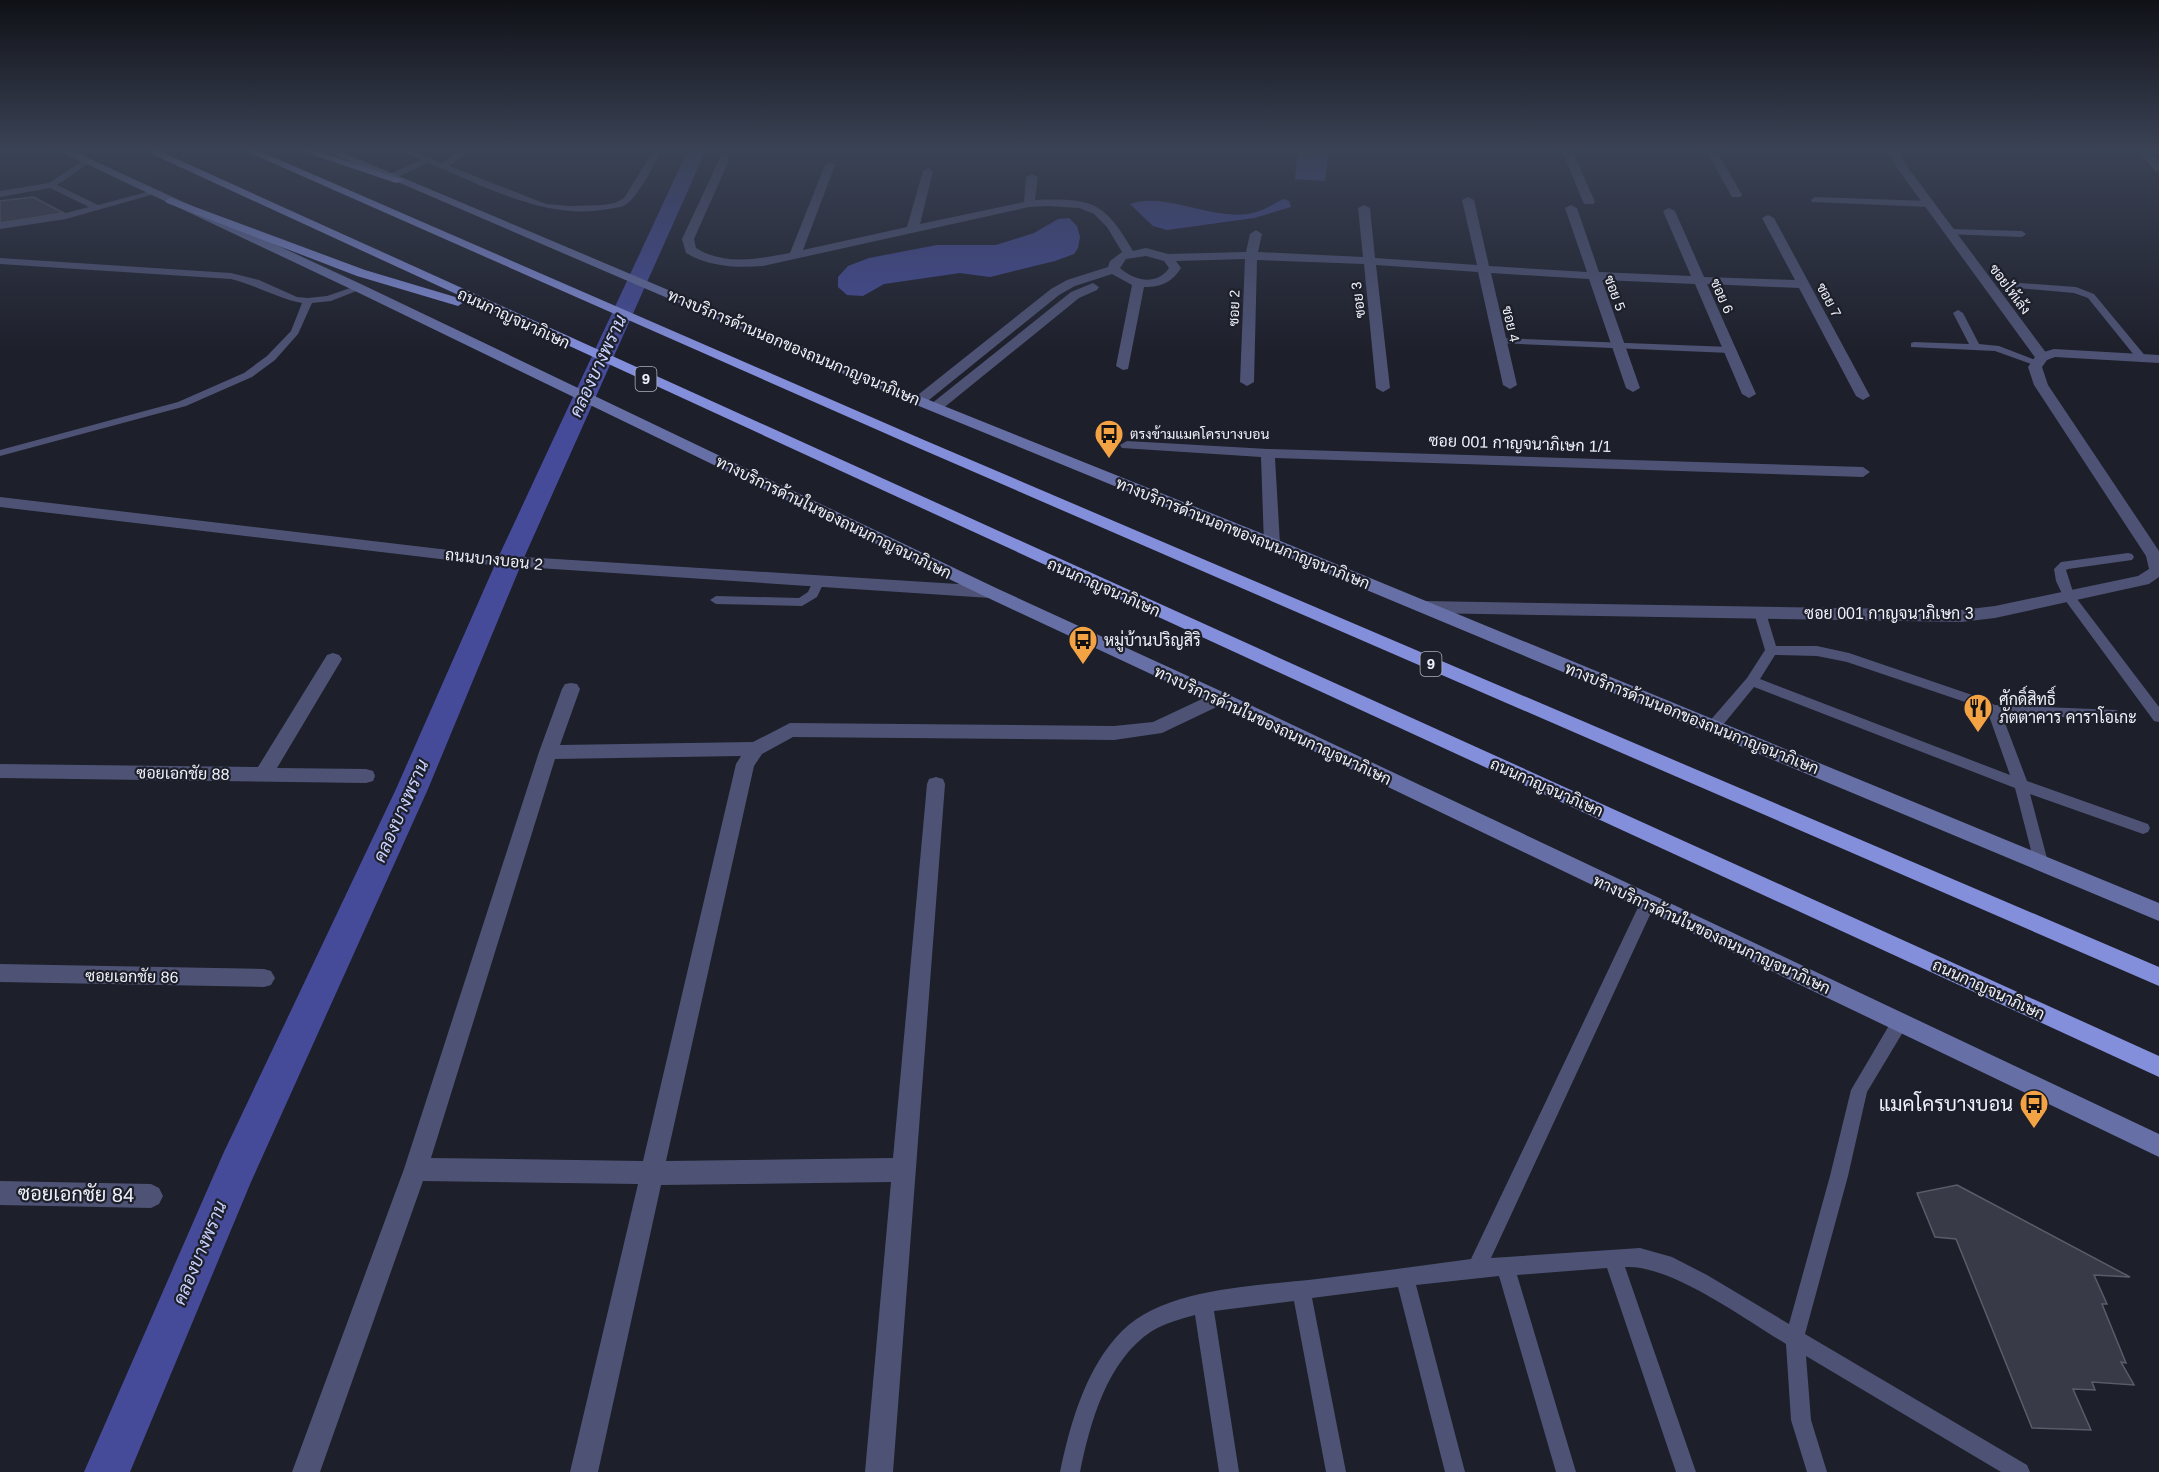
<svg xmlns="http://www.w3.org/2000/svg" width="2159" height="1472" font-family="Helvetica,Sarabun,sans-serif">
<rect width="100%" height="100%" fill="#1d1f2a"/>
<!-- water -->
<g fill="#454b99">
<path d="M1298,150H1329L1325,181L1295,179Z"/>
<path d="M1283,199L1289,201L1291,207L1254,218L1167,230L1153,226L1130,204C1168,191 1212,222 1253,213C1264,211 1273,204 1283,199Z"/>
<path d="M1069,218L1077,226L1080,237L1078,248L1074,254L1055,261L990,277L960,273L884,284L863,296L847,295L838,287V277L848,266L869,258L937,245H996L1034,233L1058,219Z"/>
</g>
<g fill="none" stroke-linecap="round" stroke-linejoin="round">
<!-- canal -->
<path fill="#454b99" fill-rule="evenodd" d="M688,150H706L523,560L428,789L251,1182L130,1472H84L223,1154L396,789L497,560Z"/>
</g>
<!-- building -->
<g fill="#383b47" stroke="#595c69" stroke-width="1.5">
<path d="M33,197L64,213L0,223V201Z"/>
<path d="M1957,1185L2130,1277L2094,1275L2107,1304H2102L2126,1363L2121,1362L2134,1385L2092,1382L2095,1390L2073,1389L2091,1430L2032,1428L1956,1239L1935,1237L1917,1193Z"/>
</g>
<g fill="none" stroke-linecap="round" stroke-linejoin="round">
<!-- service -->
<g fill="#4e5375" fill-rule="evenodd">
<path d="M398,150H410L442,163L461,150H471L449,166L546,204L570,206L602,205L615,203L624,198L654,150H662C654,164 641,191 630,201C625,207 616,208 609,209C546,221 485,186 428,163L393,179H387V175L421,160Z"/>
<path d="M2093,150H2124C2117,154 2100,154 2093,150Z"/>
<path d="M2159,150V154L2140,151L2141,150Z"/>
<path d="M84,160L91,162L57,185L98,205L154,190L158,193L66,219L0,229V223L66,213L89,207L50,188L0,197V191L49,183Z"/>
<path d="M1815,197L1929,201L1933,204L1929,207L1812,202L1811,200Z"/>
<path d="M1949,229L2022,231L2026,234L2022,237L1946,234L1945,232Z"/>
<path d="M0,258L231,273L259,280L297,297L308,298L327,296L359,285L364,288L331,301L312,303L298,334L275,360L252,377L186,406L0,456V450L178,402L244,373L267,356L291,331L302,303C279,299 256,285 231,279L0,264Z"/>
<path d="M2020,283L2076,287L2094,294L2147,358L2142,361L2138,360L2088,298L2074,293L2017,288L2015,286Z"/>
<path d="M1958,310L1963,313L1979,344L1999,346L2043,363L2042,365H2034L1995,351L1911,347V343L1914,342L1969,344L1953,313Z"/>
<path d="M1500,338L1730,347L1735,350L1730,353L1497,343L1495,341Z"/>
<path d="M2128,553L2132,554L2134,557L2132,560L2068,569L2066,570L2074,595L2159,707V722L2154,721L2065,600L2056,581L2054,569L2061,562Z"/>
<path d="M819,576L825,580L817,597L802,606L716,604L710,600L716,596L799,598L808,592L815,577Z"/>
<path d="M1760,609L1766,613L1776,646H1817L1849,653L1981,698L1995,705L2117,710L2119,714L2112,719L2002,715L2027,781L2148,824L2150,828L2148,832L2143,834L2030,794L2048,862L2046,866L2041,868L2036,866L2034,862L2015,788L1754,687L1718,731H1708L1706,727L1708,723L1747,678L1765,650L1754,613ZM1775,655L1817,656L1847,662L1971,704L1988,713L2010,775L1760,679Z"/>
<path d="M1647,898L1652,899L1655,904L1491,1258L1640,1248L1672,1257L1707,1275L1789,1324L1830,1176L1851,1090L1894,1017L1900,1015L1906,1017L1908,1022L1906,1027L1867,1092L1848,1176L1805,1334L2027,1465L2030,1472H2001L1806,1356L1811,1420L1827,1472H1807L1791,1420L1786,1344C1746,1320 1670,1264 1625,1267L1696,1472H1676L1607,1268L1517,1275L1576,1472H1556L1499,1276L1416,1285L1465,1472H1445L1398,1287L1312,1298L1346,1472H1326L1294,1301L1214,1311L1239,1472H1219L1195,1315C1181,1319 1165,1323 1152,1331C1107,1360 1090,1423 1080,1472H1060C1070,1424 1086,1367 1122,1331C1166,1287 1259,1286 1317,1279C1369,1273 1420,1266 1471,1259L1642,899Z"/>
</g>
<!-- minor -->
<g fill="#4e5375" fill-rule="evenodd">
<path d="M1562,150H1572L1595,202L1593,204H1585L1583,202Z"/>
<path d="M1706,150H1716L1742,195L1740,197H1732Z"/>
<path d="M1888,150H1898L1906,165L2047,354L2049,357L2047,360H2037L1897,168Z"/>
<path d="M2138,150H2149L2159,162V172L2155,171Z"/>
<path d="M725,155L730,158L694,239L696,248C725,266 758,259 790,253L825,165L830,162L835,165L803,250L907,227L923,171L928,168L933,171L920,224L1024,202L1026,177L1032,174L1038,177L1035,200C1092,198 1104,201 1133,251L1146,248L1168,254L1246,252L1250,234L1256,230L1262,234L1258,252L1363,257L1358,208L1364,205L1370,208L1375,258L1477,265L1462,200L1468,197L1474,200L1489,266L1587,272L1565,208L1571,205L1577,208L1599,272L1691,276L1663,211L1669,208L1675,211L1704,277L1795,280L1762,218L1768,215L1774,218L1870,396L1863,400L1856,396L1799,288L1707,284L1756,394L1749,398L1742,394L1695,284L1602,280L1640,388L1633,392L1626,388L1589,279L1491,273L1517,385L1510,389L1503,385L1478,272L1376,265L1390,388L1383,392L1376,388L1364,264L1257,260L1254,382L1247,386L1240,382L1245,259L1176,261L1181,268C1172,282 1162,287 1144,287L1128,369L1123,370L1116,366L1132,285L1112,274L1075,286L1059,295L924,404L919,405L912,401L914,398L1051,289L1067,280L1108,267L1110,261L1122,252L1107,227L1094,214L1079,208L1048,206L1029,207L763,266C736,268 710,267 686,253L682,239L720,158ZM1146,256L1164,261L1169,268C1157,286 1134,281 1120,268L1126,259Z"/>
<path d="M1093,283L1099,287L1097,290L1079,298L941,410H931L929,407L931,404L1071,292Z"/>
<path d="M1127,441L1268,449L1863,467L1870,472L1863,477L1275,458L1280,544L1272,549L1264,544L1261,457L1122,448L1120,445Z"/>
<path d="M0,497L491,555L990,586L996,588L998,592L996,596L990,598L491,565L0,507Z"/>
<path d="M333,653L339,655L342,659L277,768L366,769L373,771L375,776L373,781L366,783L0,778V764L258,767L327,655Z"/>
<path d="M571,683L577,684L580,689L560,745L753,742L790,723L1114,726L1153,722L1219,691L1225,693L1228,698L1225,703L1162,733L1114,740L793,737L762,754L754,766L666,1161L893,1158L927,784L929,779L936,777L943,779L945,784L893,1472H865L891,1182L661,1185L598,1472H570L638,1184L423,1181L320,1472H292L404,1169L539,752L562,689L565,684ZM741,756L736,764L643,1161L431,1158L555,759Z"/>
<path d="M0,964L264,969L271,971L275,978L271,985L264,987L0,982Z"/>
<path d="M0,1181L151,1184L159,1188L163,1196L159,1204L151,1208L0,1205Z"/>
</g>
<!-- tertiary -->
<path fill="#4e5375" fill-rule="evenodd" d="M2054,349L2159,355V363L2055,357L2047,360L2042,367L2048,385L2159,551V577L2149,584L1995,618L1961,622L1424,613L1418,611L1416,607L1418,603L1424,601L1961,610L1995,606L2138,576L2149,569L2146,556L2034,385L2028,367L2037,354Z"/>
<!-- secondary -->
<g fill="#6770a6" fill-rule="evenodd">
<path d="M57,150H71L363,285L996,588L1225,693L2159,1134V1157L1213,703L984,596L355,291Z"/>
<path d="M323,150H337L924,398L1278,540L2159,903V921L1266,548L914,404Z"/>
</g>
<!-- trunk -->
<g fill="#848fdc" fill-rule="evenodd">
<path d="M143,150H157L2159,1056V1077Z"/>
<path d="M243,150H257L924,440L2159,967V986L914,446Z"/>
<path d="M298,150H314L403,180L397,183L393,182Z"/>
<path d="M171,198L365,270L462,299L464,302L458,306L357,276L167,203L165,201Z"/>
</g>
</g>
<!-- sky -->
<linearGradient id="sky" x2="0" y2="1"><stop stop-color="#101117"/><stop offset="0.42" stop-color="#3a4255"/><stop offset="1" stop-color="#3a4255" stop-opacity="0"/></linearGradient>
<rect width="2159" height="356" fill="url(#sky)"/>
<!-- icons -->
<defs>
<g id="bus-pin" transform="scale(1.5)"><path d="M0 17L-7.5 6A9.5 9.5 0 1 1 7.5 6Z" fill="#f4a344" stroke="#1d1f2a"/><path d="M-5-6H5V4H4V6H2V4H-2V6H-4V4H-5ZM-3.5-4V0h7V-4ZM-3.5 1.2v1.5H-2V1.2ZM2 1.2v1.5H3.5V1.2Z" fill="#111"/></g>
<g id="restaurant-pin" transform="scale(1.5)"><path d="M0 17L-7.5 6A9.5 9.5 0 1 1 7.5 6Z" fill="#f4a344" stroke="#1d1f2a"/><path d="M-5-6h1v4h1v-4h1v4h1v-4h1v5L-1.5 .5V6h-2V.5L-5-1ZM5-6V6H3V1.5H1.5Q1.5-4 5-6Z" fill="#111"/></g>
</defs>
<g fill-rule="evenodd">
<use href="#bus-pin" x="1109" y="434"/>
<use href="#bus-pin" x="1083" y="640"/>
<use href="#restaurant-pin" x="1978" y="708"/>
<use href="#bus-pin" x="2034" y="1104"/>
</g>
<g text-anchor="middle" stroke-width="4.5" stroke-linejoin="round" paint-order="stroke">
<!-- far-street labels -->
<g font-size="14" fill="#eff1f9" stroke="#1d1f2a">
<text transform="translate(2010 289) rotate(53)" y="5">ซอยไท้เล้ง</text>
<text transform="translate(1615 293) rotate(70)" y="5">ซอย 5</text>
<text transform="translate(1722 296) rotate(66)" y="5">ซอย 6</text>
<text transform="translate(1358 300) rotate(-97)" y="5">ซอย 3</text>
<text transform="translate(1829 300) rotate(62)" y="5">ซอย 7</text>
<text transform="translate(1234 308) rotate(-88)" y="5">ซอย 2</text>
<text transform="translate(1511 324) rotate(77)" y="5">ซอย 4</text>
</g>
<!-- far-poi labels -->
<g font-size="14" fill="#eff1f9" stroke="#1d1f2a" text-anchor="start">
<text x="1130" y="439">ตรงข้ามแมคโครบางบอน</text>
</g>
<!-- shield labels -->
<g fill="#1d1f2a" stroke="#b0b2bb" stroke-width="1.5">
<rect x="635.5" y="367" width="21" height="24" rx="4.5"/>
<rect x="1420.5" y="652" width="21" height="24" rx="4.5"/>
</g>
<g font-size="15" font-weight="bold" fill="#eff1f9">
<text x="646" y="384">9</text>
<text x="1431" y="669">9</text>
</g>
<!-- street labels -->
<g font-size="16" fill="#eff1f9" stroke="#1d1f2a">
<text transform="translate(514 318) rotate(25)" y="6">ถนนกาญจนาภิเษก</text>
<text transform="translate(794 347) rotate(23)" y="6">ทางบริการด้านนอกของถนนกาญจนาภิเษก</text>
<text transform="translate(1520 443) rotate(2)" y="6">ซอย 001 กาญจนาภิเษก 1/1</text>
<text transform="translate(834 517) rotate(26)" y="6">ทางบริการด้านในของถนนกาญจนาภิเษก</text>
<text transform="translate(1243 533) rotate(22)" y="6">ทางบริการด้านนอกของถนนกาญจนาภิเษก</text>
<text transform="translate(494 559) rotate(6)" y="6">ถนนบางบอน 2</text>
<text transform="translate(1104 587) rotate(24)" y="6">ถนนกาญจนาภิเษก</text>
<text x="1889" y="619">ซอย 001 กาญจนาภิเษก 3</text>
<text transform="translate(1692 718) rotate(22)" y="6">ทางบริการด้านนอกของถนนกาญจนาภิเษก</text>
<text transform="translate(1273 725) rotate(25)" y="6">ทางบริการด้านในของถนนกาญจนาภิเษก</text>
<text transform="translate(183 773) rotate(1)" y="6">ซอยเอกชัย 88</text>
<text transform="translate(1547 787) rotate(24)" y="6">ถนนกาญจนาภิเษก</text>
<text transform="translate(1712 934) rotate(25)" y="6">ทางบริการด้านในของถนนกาญจนาภิเษก</text>
<text transform="translate(132 976) rotate(1)" y="6">ซอยเอกชัย 86</text>
<text transform="translate(1989 989) rotate(25)" y="6">ถนนกาญจนาภิเษก</text>
</g>
<!-- poi labels -->
<g font-size="16" fill="#eff1f9" stroke="#1d1f2a" text-anchor="start">
<text x="1104" y="646">หมู่บ้านปริญสิริ</text>
<text x="1999" y="705">ศักดิ์สิทธิ์<tspan x="1999" dy="18">ภัตตาคาร คาราโอเกะ</tspan></text>
</g>
<!-- water labels -->
<g font-size="18" font-style="italic" fill="#cad3ff" stroke="#1d1f2a">
<text transform="translate(598 366) rotate(-65)" y="6">คลองบางพราน</text>
<text transform="translate(401 811) rotate(-66)" y="6">คลองบางพราน</text>
<text transform="translate(200 1253) rotate(-67)" y="6">คลองบางพราน</text>
</g>
<!-- near-poi labels -->
<g font-size="20" fill="#eff1f9" stroke="#1d1f2a" text-anchor="end">
<text x="2013" y="1111">แมคโครบางบอน</text>
</g>
<!-- near-street labels -->
<g font-size="20" fill="#eff1f9" stroke="#1d1f2a">
<text transform="translate(76 1194) rotate(1)" y="7">ซอยเอกชัย 84</text>
</g>
</g>
</svg>
